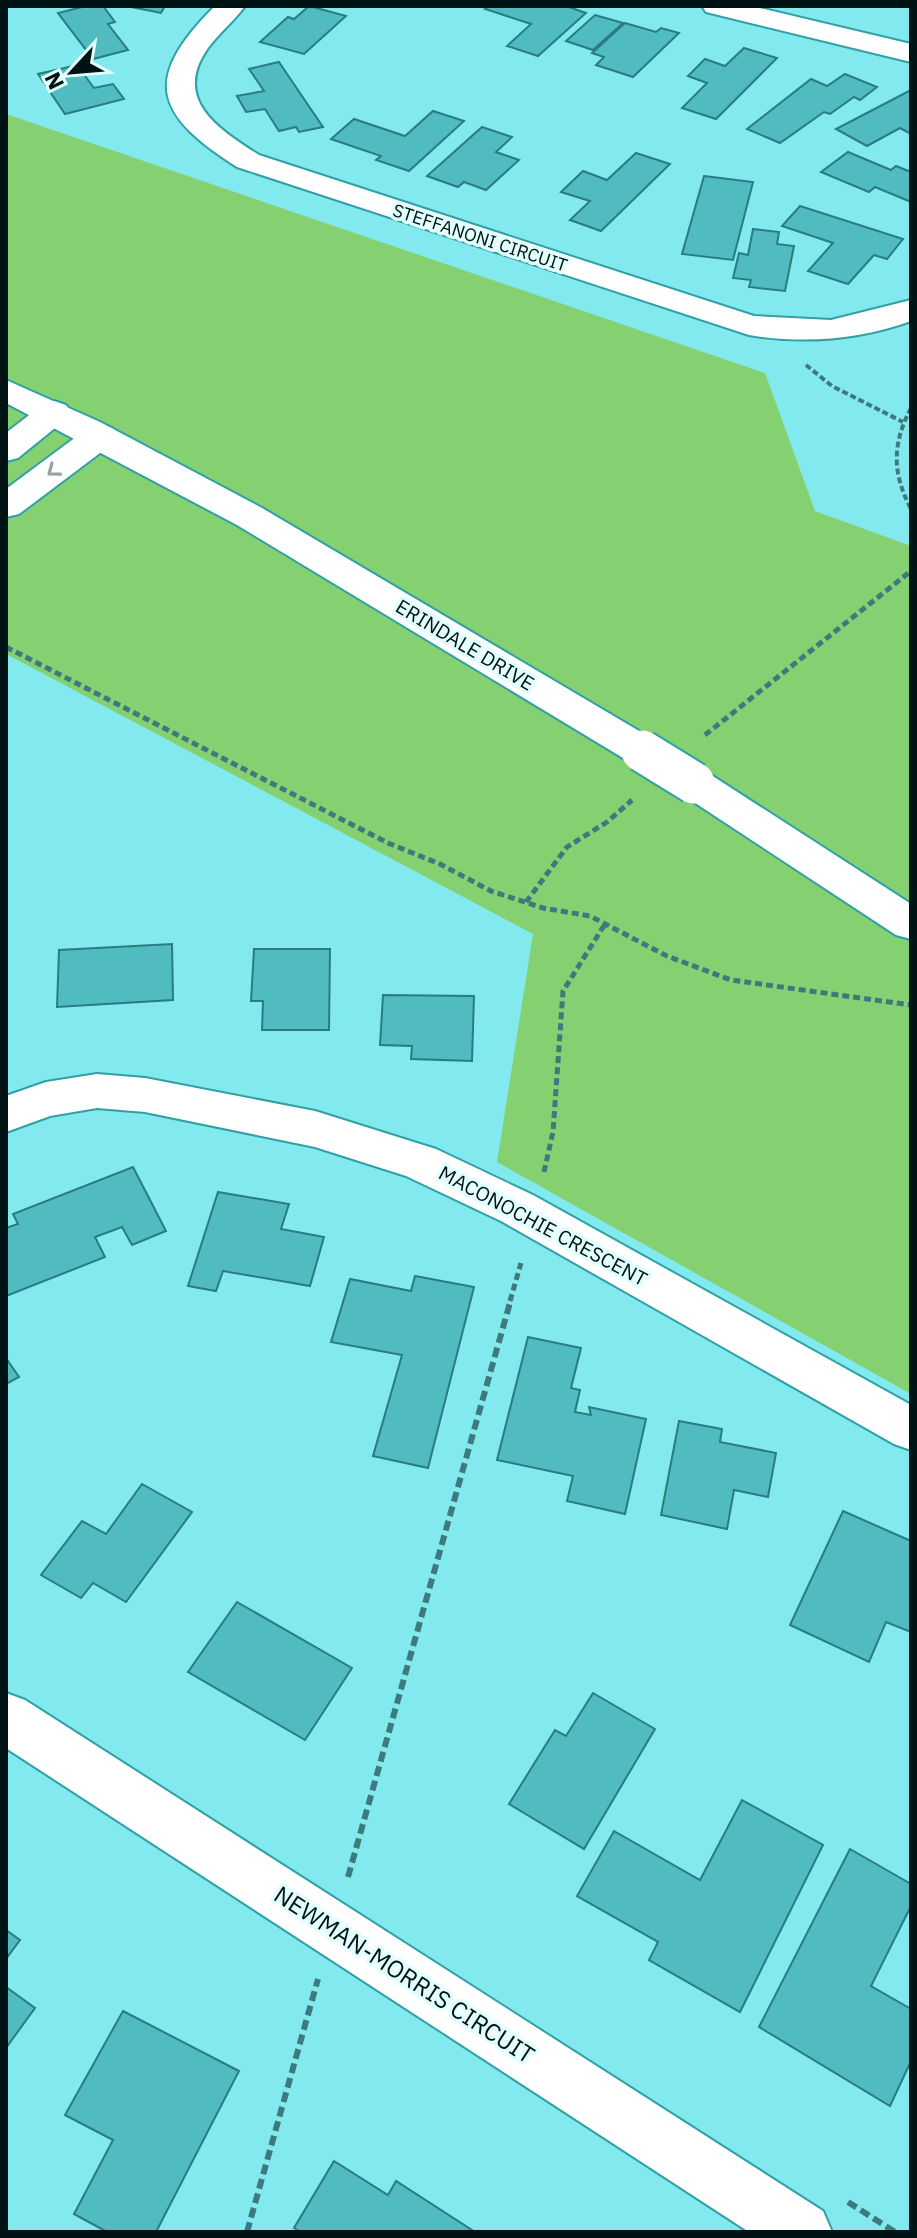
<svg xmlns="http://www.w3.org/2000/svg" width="917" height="2238" font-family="'IBM Plex Sans',sans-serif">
<rect width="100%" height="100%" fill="#82eaef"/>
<!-- green -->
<path fill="#85d171" d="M6,114L765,373L815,511L911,546V1394L497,1162L533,934L6,654Z"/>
<!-- building -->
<g fill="#50bbc0" stroke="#297c80" stroke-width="2">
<path d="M86,6H103L115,22L108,24L128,50L93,59L58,13Z"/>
<path d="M126,6H165L161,13Z"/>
<path d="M309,6L346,16L304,54L260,42L288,17L294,19Z"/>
<path d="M489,6H566L586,13L538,56L507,46L531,24L485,9Z"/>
<path d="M595,15L623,23L593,50L566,41Z"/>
<path d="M625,23L656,32L661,28L679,33L633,77L596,65L604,57L592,53Z"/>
<path d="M744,48L777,58L716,119L682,108L707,83L688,76L705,59L725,66Z"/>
<path d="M279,62L323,127L299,132L296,127L279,131L265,109L246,112L237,96L264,91L249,69Z"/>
<path d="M77,65L94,88L113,84L124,99L65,114L38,74Z"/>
<path d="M845,74L877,87L860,100L854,97L830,114L824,112L780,143L747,129L811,79L827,86Z"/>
<path d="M911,90V134L900,128L867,146L836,129Z"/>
<path d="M433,111L464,121L409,171L376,160L381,156L331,139L354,119L405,136Z"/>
<path d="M482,127L512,137L496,152L519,160L486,190L464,182L458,187L427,176Z"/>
<path d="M848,152L891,170L896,166L911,172V202L875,187L869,192L821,172Z"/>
<path d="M636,153L670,164L601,231L570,220L590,201L561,192L583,171L607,180Z"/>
<path d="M704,176L753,182L733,260L682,254Z"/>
<path d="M800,206L903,239L887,259L874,255L848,284L808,271L833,243L782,226Z"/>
<path d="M753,229L779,232L777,244L794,246L785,291L749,287L751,280L733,278L739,253L748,255Z"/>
<path d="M172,944L173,1000L57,1007L59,950Z"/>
<path d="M254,949H330L329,1030H262L263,1001H251Z"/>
<path d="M383,995L474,996L472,1061L411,1059L412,1046L380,1045Z"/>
<path d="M133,1167L166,1231L132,1245L122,1227L95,1237L105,1257L6,1296V1228L18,1224L13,1214Z"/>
<path d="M218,1192L289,1204L281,1229L324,1237L310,1286L223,1271L216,1291L188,1286Z"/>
<path d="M415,1276L474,1287L428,1468L373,1456L402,1355L331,1342L350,1279L411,1291Z"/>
<path d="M528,1337L581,1348L571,1388L580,1390L575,1412L591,1415L589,1407L646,1419L625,1514L567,1501L573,1476L497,1460Z"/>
<path d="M6,1358L19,1377L6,1384Z"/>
<path d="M679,1421L722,1429L720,1442L776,1453L768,1497L734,1490L727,1529L661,1515Z"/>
<path d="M142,1484L192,1512L126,1602L93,1583L81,1598L41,1575L82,1521L106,1534Z"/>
<path d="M843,1511L911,1541V1632L886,1622L869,1662L790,1625Z"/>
<path d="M237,1602L352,1668L305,1740L188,1672Z"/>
<path d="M593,1693L655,1729L584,1849L509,1804L555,1730L566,1736Z"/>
<path d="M742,1800L823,1845L740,2012L649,1960L658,1942L577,1896L614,1831L700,1880Z"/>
<path d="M850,1849L911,1884V1906L871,1986L911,2009V2061L890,2106L759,2027Z"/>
<path d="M6,1930L20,1940L6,1959Z"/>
<path d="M6,1987L35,2008L6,2048Z"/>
<path d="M123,2011L239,2071L156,2232H107L74,2214L113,2140L65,2115Z"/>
<path d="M334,2161L388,2195L396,2181L475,2232H301L294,2228Z"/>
</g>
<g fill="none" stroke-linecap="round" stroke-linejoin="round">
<!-- minor casing -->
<g stroke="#2fa0a5" stroke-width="4">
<g id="minor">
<path d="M215,6H245C234,21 219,33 208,48C171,100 220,130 259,155L754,316L831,320L911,300V321C858,340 804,344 749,335L237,167C154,114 142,79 215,6Z"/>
<path d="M702,6H751L911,44V62L706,12Z"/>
<path d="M97,1074L145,1078L315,1111L436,1149L533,1195L911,1405V1450L894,1444L501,1221L406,1176L315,1147L145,1112L97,1108L50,1116L6,1132V1096L46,1082Z"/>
</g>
</g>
<!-- tertiary casing -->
<g stroke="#2fa0a5" stroke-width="4">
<g id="tertiary">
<path d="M54,401L66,405L71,412L66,419L18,458L6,461V433L42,405Z"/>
<path d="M100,425L112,428L117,436L112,444L19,514L6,517V489L88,428Z"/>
<path d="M6,1693L25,1700L823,2211L832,2232H749L6,1748Z"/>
</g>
</g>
<!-- primary casing -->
<g stroke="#2fa0a5" stroke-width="4">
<g id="primary">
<path d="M6,380L100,422L262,508L656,741L661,751L656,761L642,765L628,761L237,525L6,403Z"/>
<path d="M694,769L708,773L911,904V939L896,935L680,793L674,783L680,773Z"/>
</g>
</g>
<!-- path-far2 -->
<g stroke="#3e7a7d" stroke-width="4" stroke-dasharray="6 3" stroke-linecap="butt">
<path d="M806,365L832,386L903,422"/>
<path d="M911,408C892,444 892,473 911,509"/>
</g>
<!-- path-far1 -->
<g stroke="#3e7a7d" stroke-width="5" stroke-dasharray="7 4" stroke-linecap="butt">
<path d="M6,647L388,843L440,864L491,891L543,908L590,916L667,956L731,980L911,1005"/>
<path d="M705,735L911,571"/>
<path d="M526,902L567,847L607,822L632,800"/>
<path d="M544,1172L553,1132L563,991L605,924"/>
<path d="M510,1301L521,1263"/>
</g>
<!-- path -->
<g stroke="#3e7a7d" stroke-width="6" stroke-dasharray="10 5" stroke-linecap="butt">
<path d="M348,1877L511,1299"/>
<path d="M848,2202L895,2232"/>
<path d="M247,2232L318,1979"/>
</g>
<!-- minor -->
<use href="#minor" fill="#fff" fill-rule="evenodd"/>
<!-- tertiary -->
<use href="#tertiary" fill="#fff" fill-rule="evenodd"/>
<!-- primary -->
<use href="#primary" fill="#fff" fill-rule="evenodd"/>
<!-- primary-bridge casing -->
<g stroke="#2fa0a5" stroke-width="45" stroke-linecap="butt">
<path id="primary-bridge" d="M642,751L694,783"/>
</g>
<!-- primary-bridge -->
<use href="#primary-bridge" stroke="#fff" stroke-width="41"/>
</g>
<!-- one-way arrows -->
<defs><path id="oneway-chevron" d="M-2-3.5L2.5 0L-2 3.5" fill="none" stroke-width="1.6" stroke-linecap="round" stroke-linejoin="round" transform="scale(2)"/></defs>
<use stroke="#99a1a1" href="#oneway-chevron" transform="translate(53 471) rotate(143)"/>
<g text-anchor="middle" stroke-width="7" stroke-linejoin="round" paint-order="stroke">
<!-- far-street labels -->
<g font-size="18" fill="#001314" stroke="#e2feff">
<text transform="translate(480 238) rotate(18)" y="6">STEFFANONI CIRCUIT</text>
</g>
<!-- street labels -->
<g font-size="20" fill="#001314" stroke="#e2feff">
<text transform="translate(465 645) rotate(31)" y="7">ERINDALE DRIVE</text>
<text transform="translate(543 1226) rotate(28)" y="7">MACONOCHIE CRESCENT</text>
</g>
<!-- near-street labels -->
<g font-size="24" fill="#001314" stroke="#e2feff">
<text transform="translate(404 1975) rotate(33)" y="8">NEWMAN-MORRIS CIRCUIT</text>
</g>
</g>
<!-- border -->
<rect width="917" height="2238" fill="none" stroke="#001314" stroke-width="16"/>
<!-- north arrow -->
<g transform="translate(72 72) rotate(244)" stroke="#e2feff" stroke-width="6" paint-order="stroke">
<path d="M0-6L14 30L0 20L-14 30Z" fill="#001314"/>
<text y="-12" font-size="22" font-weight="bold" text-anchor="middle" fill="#001314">N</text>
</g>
</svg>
